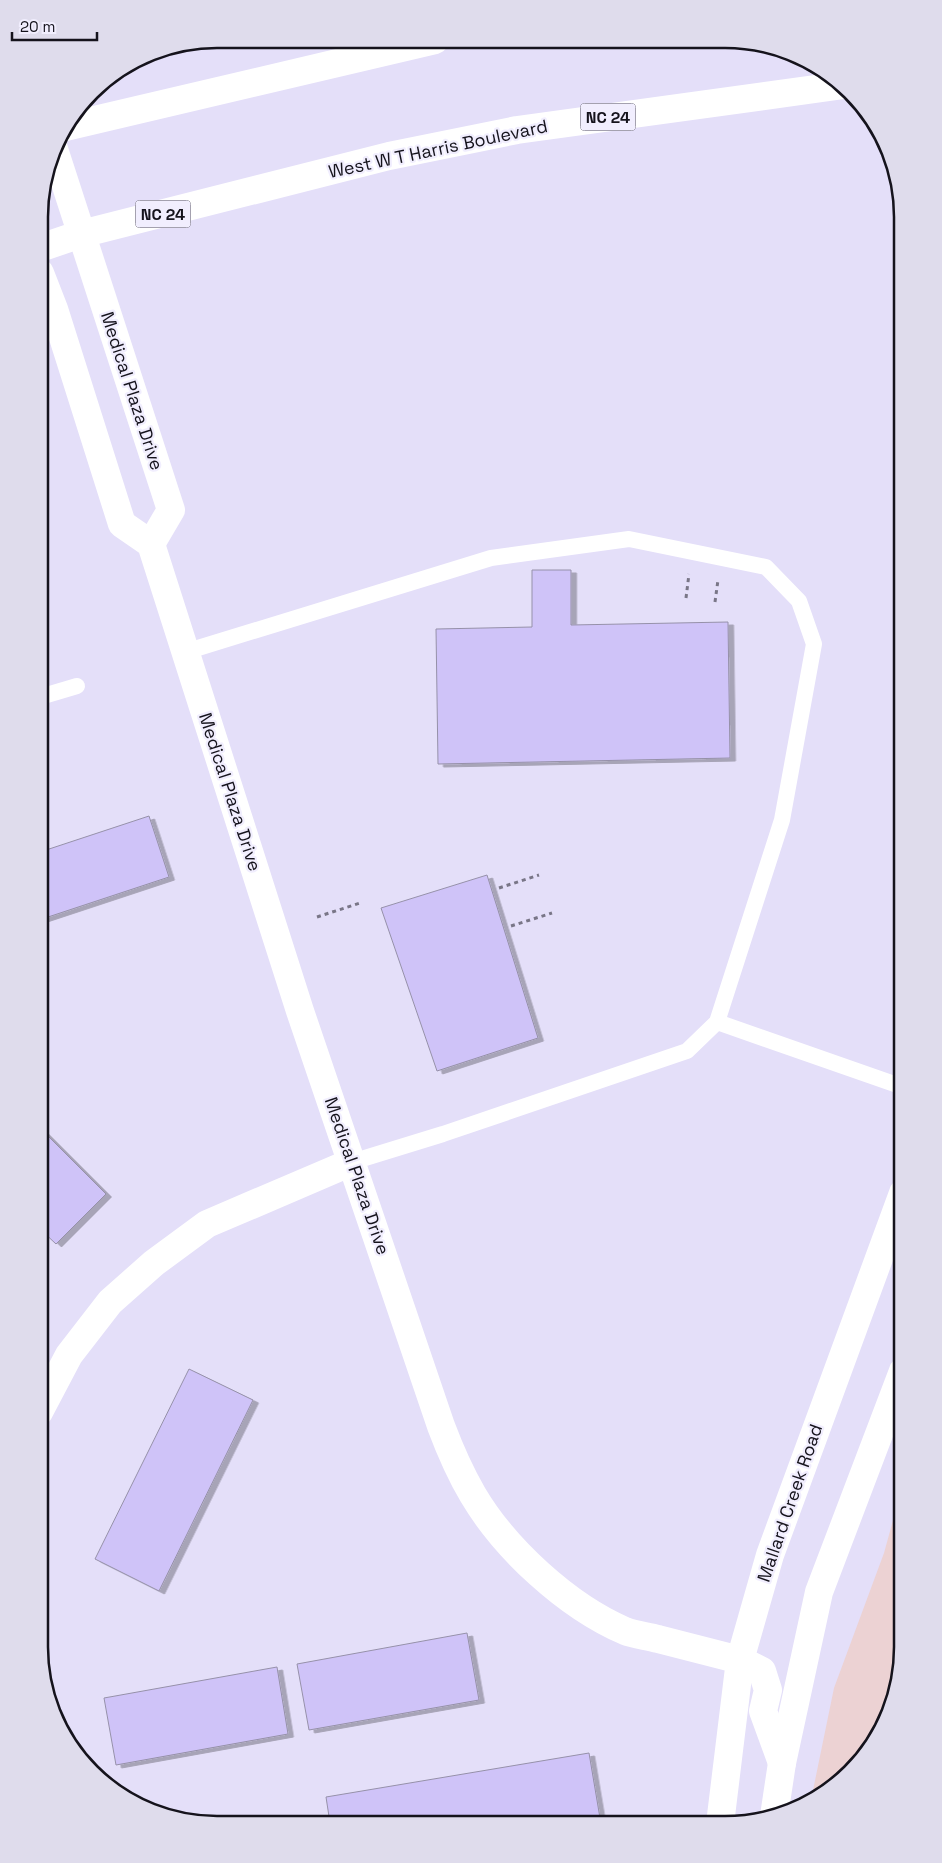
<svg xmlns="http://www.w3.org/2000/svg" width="942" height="1863" font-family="'Space Grotesk',sans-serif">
<defs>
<filter id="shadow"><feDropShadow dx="5.5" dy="3" stdDeviation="0" flood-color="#0004"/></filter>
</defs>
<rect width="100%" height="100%" fill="#e4dff9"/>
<!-- commercial -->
<path fill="#ecd2d3" d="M903,1484V1658L890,1714L866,1755L824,1794L811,1800L834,1688L884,1553Z"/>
<!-- building -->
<g fill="#cfc3f8" stroke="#9691a9" filter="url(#shadow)">
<path d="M532,570H571V625L728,622L730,758L438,764L436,629L532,627Z"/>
<path d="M149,816L169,877L39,920L40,852Z"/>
<path d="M487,875L538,1038L437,1071L381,908Z"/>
<path d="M39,1127L106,1194L56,1244L39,1228Z"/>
<path d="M189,1369L253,1400L159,1591L95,1559Z"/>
<path d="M467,1633L479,1700L309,1730L297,1664Z"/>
<path d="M277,1667L288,1734L116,1765L104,1698Z"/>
<path d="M589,1753L601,1824L330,1823L326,1797Z"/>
</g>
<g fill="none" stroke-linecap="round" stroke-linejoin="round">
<!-- path -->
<g stroke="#797687" stroke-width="3" stroke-dasharray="4 4" stroke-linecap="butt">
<path d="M686,598L689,574"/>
<path d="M715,602L718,580"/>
<path d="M499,888L539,875"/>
<path d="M317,917L360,903"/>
<path d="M511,926L552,913"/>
</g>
<!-- service -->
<g stroke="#fff" stroke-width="16">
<path d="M185,652L491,558L629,539L766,567L799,601L814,644L782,820L717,1022L687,1051L443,1134L352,1162"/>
<path d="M40,697L77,686"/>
<path d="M717,1022L903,1087"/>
</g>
<!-- minor -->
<path stroke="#fff" stroke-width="28" d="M39,1412L69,1355L110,1302L154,1263L207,1224L352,1162"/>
<!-- tertiary -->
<g stroke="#fff" stroke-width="28">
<path d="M54,149L171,510L151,544"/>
<path d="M40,273L54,309L122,524L151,544L300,1011L441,1426C450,1450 460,1473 473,1495C505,1549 567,1606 625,1631C635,1635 648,1636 658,1639C685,1646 713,1653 740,1660"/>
</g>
<!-- secondary -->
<g stroke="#fff" stroke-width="28">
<path d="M740,1660L762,1671L768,1690L763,1711L782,1763"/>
<path d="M774,1816L782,1763L819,1592L903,1371"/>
<path d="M720,1824L740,1660L770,1555L903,1193"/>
</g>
<!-- primary -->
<g stroke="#fff" stroke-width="28">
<path d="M65,127L435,40"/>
<path d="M40,248L81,234L389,156L517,130L844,85"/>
</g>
</g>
<g text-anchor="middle" stroke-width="4.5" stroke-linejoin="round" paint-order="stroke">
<!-- shield labels -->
<g fill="#f1eefe" stroke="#575560" stroke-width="1">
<rect x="580.5" y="103.5" width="55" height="27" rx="4"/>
<rect x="135.5" y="200.5" width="55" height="27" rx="4"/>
</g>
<g font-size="16" font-weight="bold" fill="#15131c">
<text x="608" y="123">NC 24</text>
<text x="163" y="220">NC 24</text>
</g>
<!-- street labels -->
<g font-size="18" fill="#15131c" stroke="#f1eefe">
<text transform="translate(438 149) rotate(-12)" y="6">West W T Harris Boulevard</text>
<text transform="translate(132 391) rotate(72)" y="6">Medical Plaza Drive</text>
<text transform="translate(230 792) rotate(72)" y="6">Medical Plaza Drive</text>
<text transform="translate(357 1176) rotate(71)" y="6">Medical Plaza Drive</text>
<text transform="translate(790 1503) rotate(-71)" y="6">Mallard Creek Road</text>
</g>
</g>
<!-- crop -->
<path d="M0 0H942V1863H0ZM217 48H725A169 169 0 0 1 894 217V1647A169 169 0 0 1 725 1816H217A169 169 0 0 1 48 1647V217A169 169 0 0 1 217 48Z" fill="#dfdcec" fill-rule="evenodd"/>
<path fill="none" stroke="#15131c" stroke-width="2.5" d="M217 48H725A169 169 0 0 1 894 217V1647A169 169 0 0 1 725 1816H217A169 169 0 0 1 48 1647V217A169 169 0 0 1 217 48Z"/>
<!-- scale -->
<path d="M12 32v8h85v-8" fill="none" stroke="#15131c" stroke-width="2.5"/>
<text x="20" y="32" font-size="15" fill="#15131c" stroke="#f1eefe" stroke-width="4" paint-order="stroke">20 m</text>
</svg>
